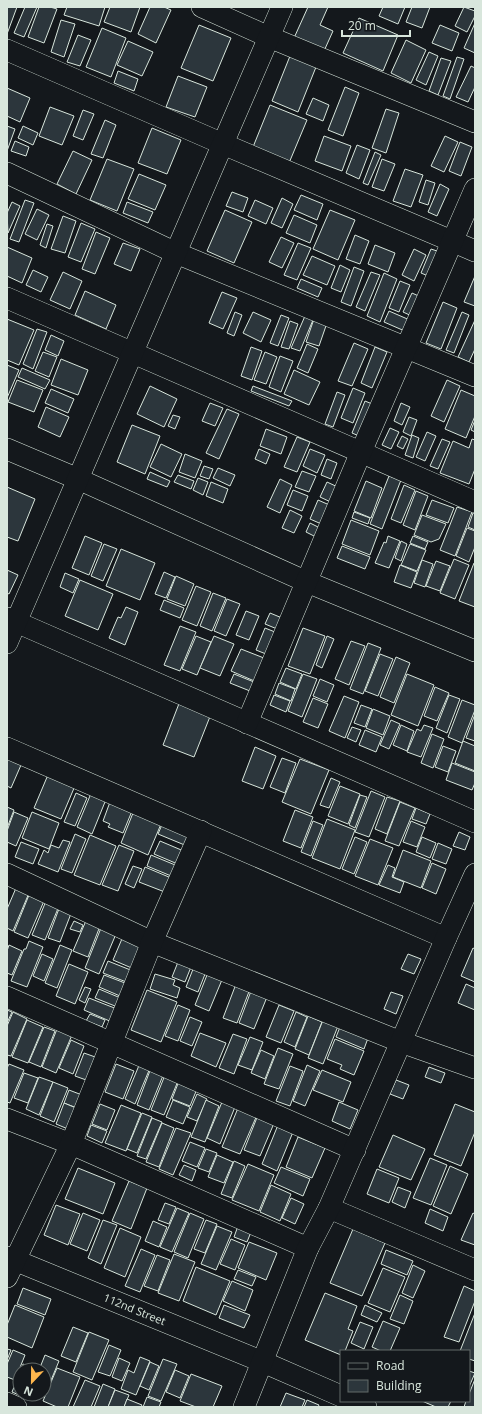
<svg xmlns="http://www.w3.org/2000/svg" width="482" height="1414" font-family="'Open Sans',sans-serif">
<rect width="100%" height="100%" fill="#14181c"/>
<!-- building -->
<g fill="#2c363c" stroke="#d8e6dc">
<path d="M7,7H17L7,34Z"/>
<path d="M25,7H37L24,37L14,33Z"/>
<path d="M39,7H50L57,9L44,43L28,37Z"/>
<path d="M67,7H105L99,26L64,15Z"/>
<path d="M110,7H140L131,32L104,22Z"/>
<path d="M150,7H164L171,10L156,43L138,34Z"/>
<path d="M308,7H328L320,25L333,31L324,51L294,38Z"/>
<path d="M383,7H405L398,24L379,16Z"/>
<path d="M412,7H430L422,28L406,22Z"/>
<path d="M464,7L475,11V16L467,32L455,26Z"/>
<path d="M359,18L398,35L383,71L343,53Z"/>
<path d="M61,20L75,24L64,57L51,52Z"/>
<path d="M475,23V53L464,48Z"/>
<path d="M199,25L231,38L213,81L181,68Z"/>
<path d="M440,25L459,33L452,51L432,43Z"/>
<path d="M102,28L126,38L111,77L86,67Z"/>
<path d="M78,35L91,40L80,66L67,62Z"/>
<path d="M406,40L426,50L411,83L391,73Z"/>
<path d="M128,41L153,52L142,76L117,65Z"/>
<path d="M429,52L438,56L426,85L416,80Z"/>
<path d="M290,56L316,67L298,112L272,101Z"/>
<path d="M457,57L464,59L450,99L443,96Z"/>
<path d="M441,58L451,61L438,95L429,91Z"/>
<path d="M471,66L475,68V87L468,102L456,97Z"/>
<path d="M118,71L138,79L134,91L114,83Z"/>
<path d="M178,76L207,87L195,117L166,107Z"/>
<path d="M345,87L359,93L343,136L328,130Z"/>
<path d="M7,88L30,98L20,122L7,116Z"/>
<path d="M313,98L329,105L323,121L306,114Z"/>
<path d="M270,105L307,120L289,163L253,147Z"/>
<path d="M50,107L74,116L62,145L39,136Z"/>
<path d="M386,109L399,113L386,153L372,148Z"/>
<path d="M83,110L94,114L83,140L73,136Z"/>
<path d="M105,120L116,125L103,158L91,154Z"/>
<path d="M7,126L15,129L7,151Z"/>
<path d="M23,126L38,133L33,145L18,138Z"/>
<path d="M152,128L181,140L167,174L138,163Z"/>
<path d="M324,136L351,146L342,171L315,161Z"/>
<path d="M445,136L458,142L444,172L431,166Z"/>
<path d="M15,141L29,147L26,156L11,151Z"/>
<path d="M460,142L472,147L461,176L449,171Z"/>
<path d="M357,145L370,150L359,179L346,173Z"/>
<path d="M73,151L92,160L76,194L57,184Z"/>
<path d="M375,152L381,155L368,185L363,183Z"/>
<path d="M107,159L134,169L117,211L90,200Z"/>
<path d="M382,159L395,164L384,191L372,187Z"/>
<path d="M405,169L423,175L411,207L393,201Z"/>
<path d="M139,174L166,185L155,210L128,199Z"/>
<path d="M426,180L435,183L428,205L419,202Z"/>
<path d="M440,184L449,189L437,216L428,212Z"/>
<path d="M232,192L248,198L243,212L226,206Z"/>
<path d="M301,195L323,204L317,220L294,210Z"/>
<path d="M282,198L293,204L282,228L271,223Z"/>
<path d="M25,200L34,203L19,242L10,239Z"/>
<path d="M255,200L273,208L266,224L248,216Z"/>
<path d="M12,202L20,206L8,233L7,213Z"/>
<path d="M127,202L153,212L148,223L123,213Z"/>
<path d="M37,209L49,215L37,240L25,234Z"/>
<path d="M225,210L252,222L234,263L207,251Z"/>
<path d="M330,210L355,220L338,260L313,249Z"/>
<path d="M294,215L317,225L310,243L286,233Z"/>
<path d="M63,216L76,221L65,253L51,249Z"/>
<path d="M81,223L95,229L81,262L68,257Z"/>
<path d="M47,224L53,226L46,248L40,245Z"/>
<path d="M96,232L110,238L95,274L82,269Z"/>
<path d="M355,235L369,241L360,264L346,259Z"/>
<path d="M281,237L294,243L282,268L269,262Z"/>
<path d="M123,243L140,249L131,271L114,264Z"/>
<path d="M298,243L311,248L297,280L284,275Z"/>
<path d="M375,245L395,253L388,272L368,264Z"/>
<path d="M7,247L32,258L22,283L7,276Z"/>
<path d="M414,249L426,255L414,281L402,275Z"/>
<path d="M431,249L443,253L433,278L421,273Z"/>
<path d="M312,256L335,266L327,285L303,275Z"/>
<path d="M340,265L350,270L341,292L331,288Z"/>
<path d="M354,267L364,271L351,306L341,302Z"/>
<path d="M33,270L48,277L41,292L26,285Z"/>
<path d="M63,272L82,281L70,309L50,300Z"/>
<path d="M371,272L380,275L365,311L356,307Z"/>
<path d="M384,273L397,279L380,322L367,316Z"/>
<path d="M475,276V306L464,302Z"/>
<path d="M301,279L322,288L318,297L297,288Z"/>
<path d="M400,281L410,285L399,312L389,308Z"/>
<path d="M85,291L116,305L106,329L75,315Z"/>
<path d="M222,292L237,298L223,329L209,323Z"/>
<path d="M412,293L423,298L414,317L403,312Z"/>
<path d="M443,302L457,308L441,349L426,343Z"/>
<path d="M389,311L412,321L407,332L384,322Z"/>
<path d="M235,312L242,315L234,336L227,333Z"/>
<path d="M253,312L271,320L261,342L243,333Z"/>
<path d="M462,312L469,315L454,353L446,350Z"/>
<path d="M281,315L289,318L278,346L270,343Z"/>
<path d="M305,316L313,320L300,351L291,348Z"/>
<path d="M315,316L328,320L319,346L306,342Z"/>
<path d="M7,319L34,330L19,365L7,360Z"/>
<path d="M475,320V349L469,362L458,357Z"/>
<path d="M290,321L298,324L289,349L281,347Z"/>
<path d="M37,329L47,332L33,369L23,364Z"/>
<path d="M51,335L64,341L58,356L45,350Z"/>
<path d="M354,343L368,349L352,386L338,381Z"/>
<path d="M307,344L318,349L308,373L297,368Z"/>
<path d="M251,347L262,351L252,380L241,376Z"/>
<path d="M375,347L387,352L372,388L361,383Z"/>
<path d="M43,352L57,357L49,377L35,371Z"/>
<path d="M265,352L277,357L266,384L254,380Z"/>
<path d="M280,356L293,361L281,392L269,387Z"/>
<path d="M61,359L88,370L78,395L51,385Z"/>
<path d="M7,365L19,370L7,398Z"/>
<path d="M22,368L50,380L45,389L18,377Z"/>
<path d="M294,370L320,382L309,405L284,394Z"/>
<path d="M17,380L43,390L34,412L8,402Z"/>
<path d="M447,380L460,386L444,422L431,416Z"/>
<path d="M150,386L177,399L164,427L137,414Z"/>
<path d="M253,386L292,401L289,406L251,391Z"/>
<path d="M353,388L365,393L353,423L341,418Z"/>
<path d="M51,389L74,399L68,413L45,403Z"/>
<path d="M461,390L475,396V416L466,438L445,429Z"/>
<path d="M337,392L345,395L333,427L325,424Z"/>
<path d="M365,401L377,406L364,438L352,433Z"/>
<path d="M210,403L223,408L215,426L202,421Z"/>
<path d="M401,403L410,407L402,425L394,421Z"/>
<path d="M46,407L69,417L60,437L38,427Z"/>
<path d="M227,409L239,414L219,459L206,453Z"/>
<path d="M173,415L180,417L175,429L168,426Z"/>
<path d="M409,417L417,420L411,436L403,432Z"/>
<path d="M475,420V432L471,430Z"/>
<path d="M132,425L160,436L145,474L117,462Z"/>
<path d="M390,428L399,432L391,449L382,445Z"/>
<path d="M266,429L287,437L281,454L260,446Z"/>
<path d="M427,432L436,436L425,461L416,457Z"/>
<path d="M412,435L419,438L413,458L405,455Z"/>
<path d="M402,436L408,439L403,449L397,446Z"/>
<path d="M297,437L310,442L297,472L284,467Z"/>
<path d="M442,439L450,442L438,469L430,466Z"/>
<path d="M472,439L475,440V469L469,484L440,473L453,441L469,448Z"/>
<path d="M161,444L182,454L171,477L150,467Z"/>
<path d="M259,449L270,454L266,464L255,459Z"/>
<path d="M310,449L325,455L317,473L303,466Z"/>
<path d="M185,454L202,461L195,478L179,472Z"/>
<path d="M327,459L337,463L331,479L321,475Z"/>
<path d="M204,466L213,469L209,479L200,476Z"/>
<path d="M218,468L235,475L230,486L213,478Z"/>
<path d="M302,471L316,476L309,492L295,487Z"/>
<path d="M150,472L170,481L167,487L147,479Z"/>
<path d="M178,475L194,481L191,489L174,482Z"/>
<path d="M389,476L401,480L382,529L370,524Z"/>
<path d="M198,478L208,482L203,495L193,490Z"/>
<path d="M280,479L292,485L280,513L267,507Z"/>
<path d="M366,481L382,488L371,518L354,511Z"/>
<path d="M211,482L228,489L223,503L206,496Z"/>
<path d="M327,482L342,489L335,504L320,497Z"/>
<path d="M404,485L415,490L401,523L391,519Z"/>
<path d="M7,487L35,499L18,541L7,537Z"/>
<path d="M293,490L308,496L302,511L287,505Z"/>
<path d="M416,491L428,496L415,530L403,525Z"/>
<path d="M318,500L334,507L326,526L310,519Z"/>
<path d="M432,500L454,508L448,523L426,515Z"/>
<path d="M457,507L472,512L455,556L440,550Z"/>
<path d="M290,510L302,516L294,533L282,528Z"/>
<path d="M354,512L370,518L368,524L352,518Z"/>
<path d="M473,513H475V530L468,527Z"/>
<path d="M422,515L446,524L439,539L431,542L414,535Z"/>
<path d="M351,520L379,531L370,555L342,544Z"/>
<path d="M310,523L324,530L320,539L306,532Z"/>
<path d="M467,528L475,531V547L469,562L456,556Z"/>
<path d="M85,536L102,543L89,575L72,568Z"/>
<path d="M388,536L400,541L389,568L375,563L384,542L386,543Z"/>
<path d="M413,536L428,542L425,549L410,543Z"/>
<path d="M401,541L407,544L401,561L395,558Z"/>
<path d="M104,544L117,549L103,581L91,576Z"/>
<path d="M410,544L426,550L417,571L401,565Z"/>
<path d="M342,546L370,557L365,569L337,558Z"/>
<path d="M121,549L155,563L140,600L106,586Z"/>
<path d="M454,559L469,565L455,599L440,593Z"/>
<path d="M422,560L433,564L425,587L414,583Z"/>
<path d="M436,561L450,566L440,591L426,586Z"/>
<path d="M474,563L475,564V607L459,601Z"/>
<path d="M400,565L417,572L411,588L394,582Z"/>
<path d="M7,570L18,575L9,594L7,593Z"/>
<path d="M164,572L175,577L166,598L155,594Z"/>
<path d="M65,573L79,579L73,593L60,587Z"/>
<path d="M176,576L194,584L185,606L167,599Z"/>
<path d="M80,580L113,594L98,630L65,616Z"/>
<path d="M196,586L211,592L197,626L182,620Z"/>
<path d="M213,593L226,598L212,631L200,626Z"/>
<path d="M227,599L240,604L226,636L214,631Z"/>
<path d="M164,600L184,608L180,618L160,610Z"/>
<path d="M126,607L138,612L125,645L109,638L118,617L121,618Z"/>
<path d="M246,611L259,616L249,640L236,635Z"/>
<path d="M270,613L287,620L282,631L265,624Z"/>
<path d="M180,626L196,632L180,671L164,665Z"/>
<path d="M265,628L280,634L271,656L256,650Z"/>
<path d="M303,628L325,636L310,674L288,666Z"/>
<path d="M196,636L211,642L197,675L182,669Z"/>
<path d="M214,636L234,644L220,676L200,668Z"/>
<path d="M327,636L334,639L322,668L316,665Z"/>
<path d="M351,641L365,646L349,685L335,679Z"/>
<path d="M368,643L381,648L363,694L350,689Z"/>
<path d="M241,649L269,660L259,683L231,671Z"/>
<path d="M380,654L393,659L378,696L365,691Z"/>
<path d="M396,657L410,663L394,703L380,697Z"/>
<path d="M286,668L302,674L296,689L280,682Z"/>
<path d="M234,674L259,684L255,693L230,683Z"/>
<path d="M303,674L317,679L302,717L288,711Z"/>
<path d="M407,674L434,685L418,726L391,715Z"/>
<path d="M320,679L334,685L327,702L313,696Z"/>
<path d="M279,683L295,689L291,701L275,694Z"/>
<path d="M435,687L449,693L437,721L424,716Z"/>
<path d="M274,695L290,701L286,712L270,705Z"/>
<path d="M449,695L460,699L447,733L436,728Z"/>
<path d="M344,696L359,702L345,738L329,731Z"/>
<path d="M313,698L328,704L318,728L303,722Z"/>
<path d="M462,700L475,705V710L462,743L448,737Z"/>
<path d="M180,701L211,714L194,757L163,745Z"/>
<path d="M361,705L372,709L365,727L354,723Z"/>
<path d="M373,709L390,716L383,735L366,728Z"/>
<path d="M475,714V741L466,738Z"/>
<path d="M391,720L400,724L389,749L380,745Z"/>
<path d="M401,725L414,731L407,751L393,745Z"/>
<path d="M424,725L433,728L421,757L407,752L417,729L421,731Z"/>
<path d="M352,727L361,730L356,742L347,738Z"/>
<path d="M365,730L382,737L376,752L359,745Z"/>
<path d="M432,734L444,739L433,768L421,763Z"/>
<path d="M463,741L475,746V771L455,763Z"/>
<path d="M443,746L456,751L448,772L435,767Z"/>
<path d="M255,747L276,756L263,789L242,781Z"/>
<path d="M282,758L296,763L285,793L270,787Z"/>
<path d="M7,759L21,765L11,788L7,786Z"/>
<path d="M300,759L329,770L311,814L282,802Z"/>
<path d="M452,763L475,772V783L472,790L446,780Z"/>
<path d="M50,770L77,781L61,819L34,808Z"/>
<path d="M331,778L340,782L329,808L320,805Z"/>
<path d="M340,786L360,794L348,824L328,816Z"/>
<path d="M92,791L107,797L92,834L77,827Z"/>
<path d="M371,791L385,797L369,837L355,832Z"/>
<path d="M76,793L87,798L75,826L64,822Z"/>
<path d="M360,795L367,797L355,828L349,825Z"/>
<path d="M387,797L400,801L387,834L375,829Z"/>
<path d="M110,802L132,811L123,833L108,827L110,824L103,821Z"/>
<path d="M400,802L415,808L399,846L385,841Z"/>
<path d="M7,807L14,810L7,828Z"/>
<path d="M416,808L430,814L426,824L412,819Z"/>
<path d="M295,810L313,817L301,848L283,841Z"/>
<path d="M14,812L28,818L16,846L7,842V831Z"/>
<path d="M32,812L59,823L49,849L22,838Z"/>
<path d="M133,813L161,824L148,855L121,843Z"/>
<path d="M327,819L355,830L340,869L312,858Z"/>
<path d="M164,820L192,831L187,846L158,834Z"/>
<path d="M313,821L323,825L311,856L301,852Z"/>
<path d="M411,821L425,827L417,847L403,842Z"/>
<path d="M459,832L470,837L465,850L453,846Z"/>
<path d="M75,834L86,839L72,873L61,869Z"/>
<path d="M90,835L116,846L100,885L74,875Z"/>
<path d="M355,837L367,842L354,874L342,869Z"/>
<path d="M422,837L436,843L430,858L416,852Z"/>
<path d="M370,839L393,848L378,885L355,876Z"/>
<path d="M63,840L70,842L58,872L38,864L44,850L48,853L51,845L59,848Z"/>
<path d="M160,841L186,852L180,865L154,854Z"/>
<path d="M21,842L39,849L33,864L15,857Z"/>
<path d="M438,843L452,849L446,864L432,859Z"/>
<path d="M119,845L134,851L118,891L102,885Z"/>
<path d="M403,850L431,861L421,888L393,877Z"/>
<path d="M151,855L180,867L176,878L147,866Z"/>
<path d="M432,863L446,869L436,894L422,888Z"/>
<path d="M388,865L395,868L392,877L404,882L400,893L379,885Z"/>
<path d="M133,866L142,869L134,888L125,884Z"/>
<path d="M145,867L176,880L170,894L139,882Z"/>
<path d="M16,888L29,893L13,931L7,928V909Z"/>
<path d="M29,895L44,901L28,938L14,932Z"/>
<path d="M46,901L59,906L45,940L32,935Z"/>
<path d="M60,906L72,911L60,942L48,938Z"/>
<path d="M88,916L102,921L88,957L73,951Z"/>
<path d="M74,921L83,925L80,932L70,929Z"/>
<path d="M101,928L116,934L99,974L85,968Z"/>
<path d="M124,934L145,942L134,969L113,960Z"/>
<path d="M29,941L43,947L27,987L11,981L24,949H26Z"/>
<path d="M9,945L22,951L12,975L7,973V951Z"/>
<path d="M60,945L72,950L57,988L45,983Z"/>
<path d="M473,948L475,949V982L461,976Z"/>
<path d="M42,954L53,959L44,981L33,976Z"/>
<path d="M408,954L421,959L414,974L401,969Z"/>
<path d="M108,961L133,971L129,983L103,973Z"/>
<path d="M178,962L191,967L185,982L172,977Z"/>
<path d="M69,964L88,972L75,1004L56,996Z"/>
<path d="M195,964L207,969L198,992L186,987Z"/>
<path d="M209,970L224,975L209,1011L195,1005Z"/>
<path d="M155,974L175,980L173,985L180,988L177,998L150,989Z"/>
<path d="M104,975L125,983L120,996L99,987Z"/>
<path d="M236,984L250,989L237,1023L223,1018Z"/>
<path d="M466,984L475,988V1010L458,1003Z"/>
<path d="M85,987L91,989L85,1003L79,1000Z"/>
<path d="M99,989L123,999L120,1008L95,998Z"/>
<path d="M147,990L177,1002L161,1042L131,1030Z"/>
<path d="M251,991L267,997L254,1029L239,1023Z"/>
<path d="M391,992L403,996L396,1014L384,1009Z"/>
<path d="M89,998L117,1009L112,1022L84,1010Z"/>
<path d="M178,1005L190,1010L178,1041L165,1036Z"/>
<path d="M279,1005L294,1011L281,1043L266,1037Z"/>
<path d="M7,1010L12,1012L7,1023Z"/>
<path d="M13,1012L27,1019L11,1056L7,1055V1026Z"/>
<path d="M296,1012L307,1017L295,1047L284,1042Z"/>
<path d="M90,1014L105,1020L102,1027L86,1021Z"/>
<path d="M308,1016L322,1022L309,1055L295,1049Z"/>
<path d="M190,1017L202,1022L192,1046L180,1041Z"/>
<path d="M27,1020L43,1027L28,1063L12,1057Z"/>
<path d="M323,1020L338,1026L323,1064L308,1058Z"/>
<path d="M44,1027L55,1031L41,1067L29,1062Z"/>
<path d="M340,1027L368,1038L364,1049L336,1037Z"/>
<path d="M57,1029L72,1035L56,1073L42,1067Z"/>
<path d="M200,1033L226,1043L216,1067L191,1056Z"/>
<path d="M233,1034L247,1039L234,1074L219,1068Z"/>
<path d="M250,1037L263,1042L252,1070L238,1065Z"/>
<path d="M335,1039L364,1051L354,1075L340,1069L342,1065L327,1059Z"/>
<path d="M71,1040L84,1046L73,1074L59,1068Z"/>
<path d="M278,1048L293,1054L279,1089L264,1084Z"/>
<path d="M261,1050L274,1056L265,1079L251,1073Z"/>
<path d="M84,1053L98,1058L89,1081L75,1076Z"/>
<path d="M140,1063L150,1068L135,1104L125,1099Z"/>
<path d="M9,1064L24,1070L10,1103L7,1102V1068Z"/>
<path d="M116,1064L134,1071L123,1099L105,1092Z"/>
<path d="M307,1065L320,1071L305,1106L293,1101Z"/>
<path d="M290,1066L303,1071L290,1106L276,1101Z"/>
<path d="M429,1067L445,1073L441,1083L425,1077Z"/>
<path d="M151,1068L164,1073L149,1110L137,1105Z"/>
<path d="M322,1070L351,1082L343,1102L313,1090Z"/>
<path d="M24,1073L38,1078L28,1103L14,1098Z"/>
<path d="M165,1075L178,1081L164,1115L151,1110Z"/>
<path d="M39,1077L53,1082L39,1115L26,1109Z"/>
<path d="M396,1080L409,1085L403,1099L390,1094Z"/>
<path d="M179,1081L197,1089L190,1106L172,1099Z"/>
<path d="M53,1082L68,1088L54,1122L40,1116Z"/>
<path d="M69,1090L82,1095L77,1108L64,1103Z"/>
<path d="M197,1094L207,1099L197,1121L187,1117Z"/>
<path d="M173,1100L190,1107L183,1124L166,1117Z"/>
<path d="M206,1100L219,1106L205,1142L191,1137Z"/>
<path d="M222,1102L235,1107L220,1144L207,1138Z"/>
<path d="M339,1102L358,1110L350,1129L332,1121Z"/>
<path d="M64,1103L76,1108L68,1129L56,1124Z"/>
<path d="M100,1104L115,1110L107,1130L92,1124Z"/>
<path d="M455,1104L475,1112V1132L461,1166L434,1155Z"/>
<path d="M121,1105L141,1113L126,1151L105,1143Z"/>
<path d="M238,1108L257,1115L240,1154L222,1147Z"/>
<path d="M142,1113L152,1117L137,1153L127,1149Z"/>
<path d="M258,1115L275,1121L260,1156L244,1150Z"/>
<path d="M152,1118L162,1122L146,1159L137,1156Z"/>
<path d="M162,1123L174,1128L159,1167L146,1162Z"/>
<path d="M91,1125L107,1131L102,1143L87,1136Z"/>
<path d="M278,1125L293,1132L277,1171L262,1164Z"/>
<path d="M176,1128L191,1133L173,1175L159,1169Z"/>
<path d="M393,1135L425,1149L411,1180L379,1167Z"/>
<path d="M298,1137L325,1148L312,1178L286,1167Z"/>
<path d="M190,1142L205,1148L197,1167L182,1161Z"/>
<path d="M206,1149L217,1153L209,1172L198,1168Z"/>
<path d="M217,1155L233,1162L224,1183L208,1177Z"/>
<path d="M430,1158L447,1165L431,1205L413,1198Z"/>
<path d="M234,1161L245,1166L232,1198L221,1194Z"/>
<path d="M248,1164L274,1175L259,1211L232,1200Z"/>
<path d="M184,1165L196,1170L192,1181L179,1175Z"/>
<path d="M450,1166L468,1174L451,1214L433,1206Z"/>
<path d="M281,1167L310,1179L303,1196L274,1183Z"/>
<path d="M78,1168L115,1183L103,1214L65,1199Z"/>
<path d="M377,1169L399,1178L389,1203L367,1194Z"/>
<path d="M129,1181L147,1188L131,1229L112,1221Z"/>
<path d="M271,1185L291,1194L280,1221L260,1212Z"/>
<path d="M398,1187L411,1192L405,1208L392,1202Z"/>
<path d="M291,1198L304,1204L295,1224L282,1218Z"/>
<path d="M165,1203L176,1207L169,1224L158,1220Z"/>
<path d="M56,1205L80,1214L68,1245L44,1235Z"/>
<path d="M177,1208L189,1213L172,1252L160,1247Z"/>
<path d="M430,1209L448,1217L443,1231L425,1223Z"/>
<path d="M83,1213L100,1220L87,1251L70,1244Z"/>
<path d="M190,1213L204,1219L188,1258L174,1252Z"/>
<path d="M473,1213L475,1214V1245L461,1240Z"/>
<path d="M103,1220L117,1225L101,1264L88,1258Z"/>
<path d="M206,1220L217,1224L205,1253L194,1249Z"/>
<path d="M153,1221L167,1227L159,1247L145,1241Z"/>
<path d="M217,1226L232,1232L216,1270L201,1264Z"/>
<path d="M238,1226L251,1232L247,1242L234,1237Z"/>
<path d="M120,1228L141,1237L125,1277L104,1268Z"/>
<path d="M353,1229L385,1243L362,1296L330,1283Z"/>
<path d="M231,1239L245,1245L235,1270L220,1264Z"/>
<path d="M249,1242L277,1253L266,1280L238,1268Z"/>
<path d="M141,1249L155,1255L140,1292L125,1286Z"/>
<path d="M386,1250L413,1261L407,1275L381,1264Z"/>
<path d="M174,1254L195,1262L179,1301L158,1293Z"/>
<path d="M157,1255L170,1260L158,1291L144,1286Z"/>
<path d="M413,1265L425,1271L413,1298L402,1293Z"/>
<path d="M196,1267L230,1281L216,1315L183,1301Z"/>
<path d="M383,1268L405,1277L390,1312L368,1303Z"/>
<path d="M238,1270L256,1277L252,1286L234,1279Z"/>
<path d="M232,1281L253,1290L245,1311L223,1301Z"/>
<path d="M464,1286L475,1291V1301L459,1342L444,1337Z"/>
<path d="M23,1288L51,1299L45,1315L17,1304Z"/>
<path d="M325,1293L357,1306L348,1329L353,1331L345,1351H341V1355L305,1340Z"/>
<path d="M400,1295L413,1301L404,1324L390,1319Z"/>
<path d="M15,1305L44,1317L32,1348L7,1337V1325Z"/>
<path d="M224,1305L250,1315L244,1328L219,1318Z"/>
<path d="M365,1305L382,1313L377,1322L361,1315Z"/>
<path d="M475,1313V1361L469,1359V1351H460Z"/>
<path d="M383,1321L400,1328L390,1351H381L372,1347Z"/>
<path d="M360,1322L373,1327L364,1349L351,1343Z"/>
<path d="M73,1327L88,1333L76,1362L61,1356Z"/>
<path d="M89,1332L109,1340L92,1380L73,1372Z"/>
<path d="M109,1345L121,1350L110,1376L98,1372Z"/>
<path d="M7,1349L11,1350L7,1360Z"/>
<path d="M13,1350L25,1355L15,1380L7,1377V1364Z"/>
<path d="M45,1355L59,1361L44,1397L35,1394H44V1370H39Z"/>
<path d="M140,1357L150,1361L136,1395L121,1389L128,1370L134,1373Z"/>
<path d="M119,1358L130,1363L122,1381L112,1377Z"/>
<path d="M163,1359L177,1364L161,1401L148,1396Z"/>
<path d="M150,1362L159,1366L149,1390L140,1386Z"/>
<path d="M23,1364L38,1370H21Z"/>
<path d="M57,1368L80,1377L68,1407H57L43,1401Z"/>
<path d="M175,1370L189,1376L180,1398L166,1392Z"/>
<path d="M469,1371L475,1373L469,1387Z"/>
<path d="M20,1372V1394H28L26,1398L12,1392Z"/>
<path d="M191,1374L222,1386L213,1407H196L180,1401Z"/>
<path d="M475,1379V1407H464L466,1401H469V1394Z"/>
<path d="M85,1380L100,1386L91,1407H73Z"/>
<path d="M103,1384L115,1389L108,1407H94Z"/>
<path d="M115,1390L129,1395L124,1407H108Z"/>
<path d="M286,1393L305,1400L302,1407H280Z"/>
<path d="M147,1397L161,1402L159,1407H143Z"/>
<path d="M127,1399L142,1405L141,1407H124Z"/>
<path d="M307,1400L319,1405L318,1407H304Z"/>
<path d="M422,1401H451L448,1407H436Z"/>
</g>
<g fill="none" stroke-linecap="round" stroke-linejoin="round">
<!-- minor casing -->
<g stroke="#d8e6dc" stroke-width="22">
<g id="minor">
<path d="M202,7L269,37L475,122"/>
<path d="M7,50L223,144L475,251"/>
<path d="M7,173L176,253L475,376"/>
<path d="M7,298L475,502"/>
<path d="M7,449L78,479L307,582L475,651"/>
<path d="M7,618L475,822"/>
<path d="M7,643L282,7"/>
<path d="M247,723L361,452L475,189"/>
<path d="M7,748L446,938"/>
<path d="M7,874L152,942L401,1042L475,1068"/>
<path d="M7,997L355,1150"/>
<path d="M7,1119L71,1144L308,1248"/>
<path d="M329,1208L475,1270"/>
<path id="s1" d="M7,1257L263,1362L341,1396"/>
<path d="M7,1277L71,1144L152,942L201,831"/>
<path d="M352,1401L366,1407"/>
<path d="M7,1403L16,1407"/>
<path d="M244,1407L308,1248L329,1208L446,938L475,874"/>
</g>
</g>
<!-- minor -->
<use href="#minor" stroke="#14181c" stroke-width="21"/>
</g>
<g text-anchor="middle" stroke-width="3" stroke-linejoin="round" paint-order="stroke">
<!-- street labels -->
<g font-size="11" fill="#d8e6dc" stroke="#14181c">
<text dy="4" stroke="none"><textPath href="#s1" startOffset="138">112nd Street</textPath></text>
</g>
</g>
<!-- border -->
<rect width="482" height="1414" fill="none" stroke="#d8e6dc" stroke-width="16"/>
<!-- legend -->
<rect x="340" y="1350" width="130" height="52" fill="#14181c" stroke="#626a69"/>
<rect x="348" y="1363" width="20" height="6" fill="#14181c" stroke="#626a69"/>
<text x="376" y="1370" font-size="12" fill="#d8e6dc">Road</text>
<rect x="348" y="1380" width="20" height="12" fill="#2c363c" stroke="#626a69"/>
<text x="376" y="1390" font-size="12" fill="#d8e6dc">Building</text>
<!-- north arrow -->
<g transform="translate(32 1382) rotate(202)"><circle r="19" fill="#14181c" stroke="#626a69"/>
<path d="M0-3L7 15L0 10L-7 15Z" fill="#ffb74d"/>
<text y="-6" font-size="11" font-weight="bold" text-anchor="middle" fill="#d8e6dc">N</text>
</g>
<!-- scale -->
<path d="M342 30v6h68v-6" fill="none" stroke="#d8e6dc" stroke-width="2"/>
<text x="348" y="30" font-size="12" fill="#d8e6dc" stroke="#14181c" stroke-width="3" paint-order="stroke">20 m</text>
</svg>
